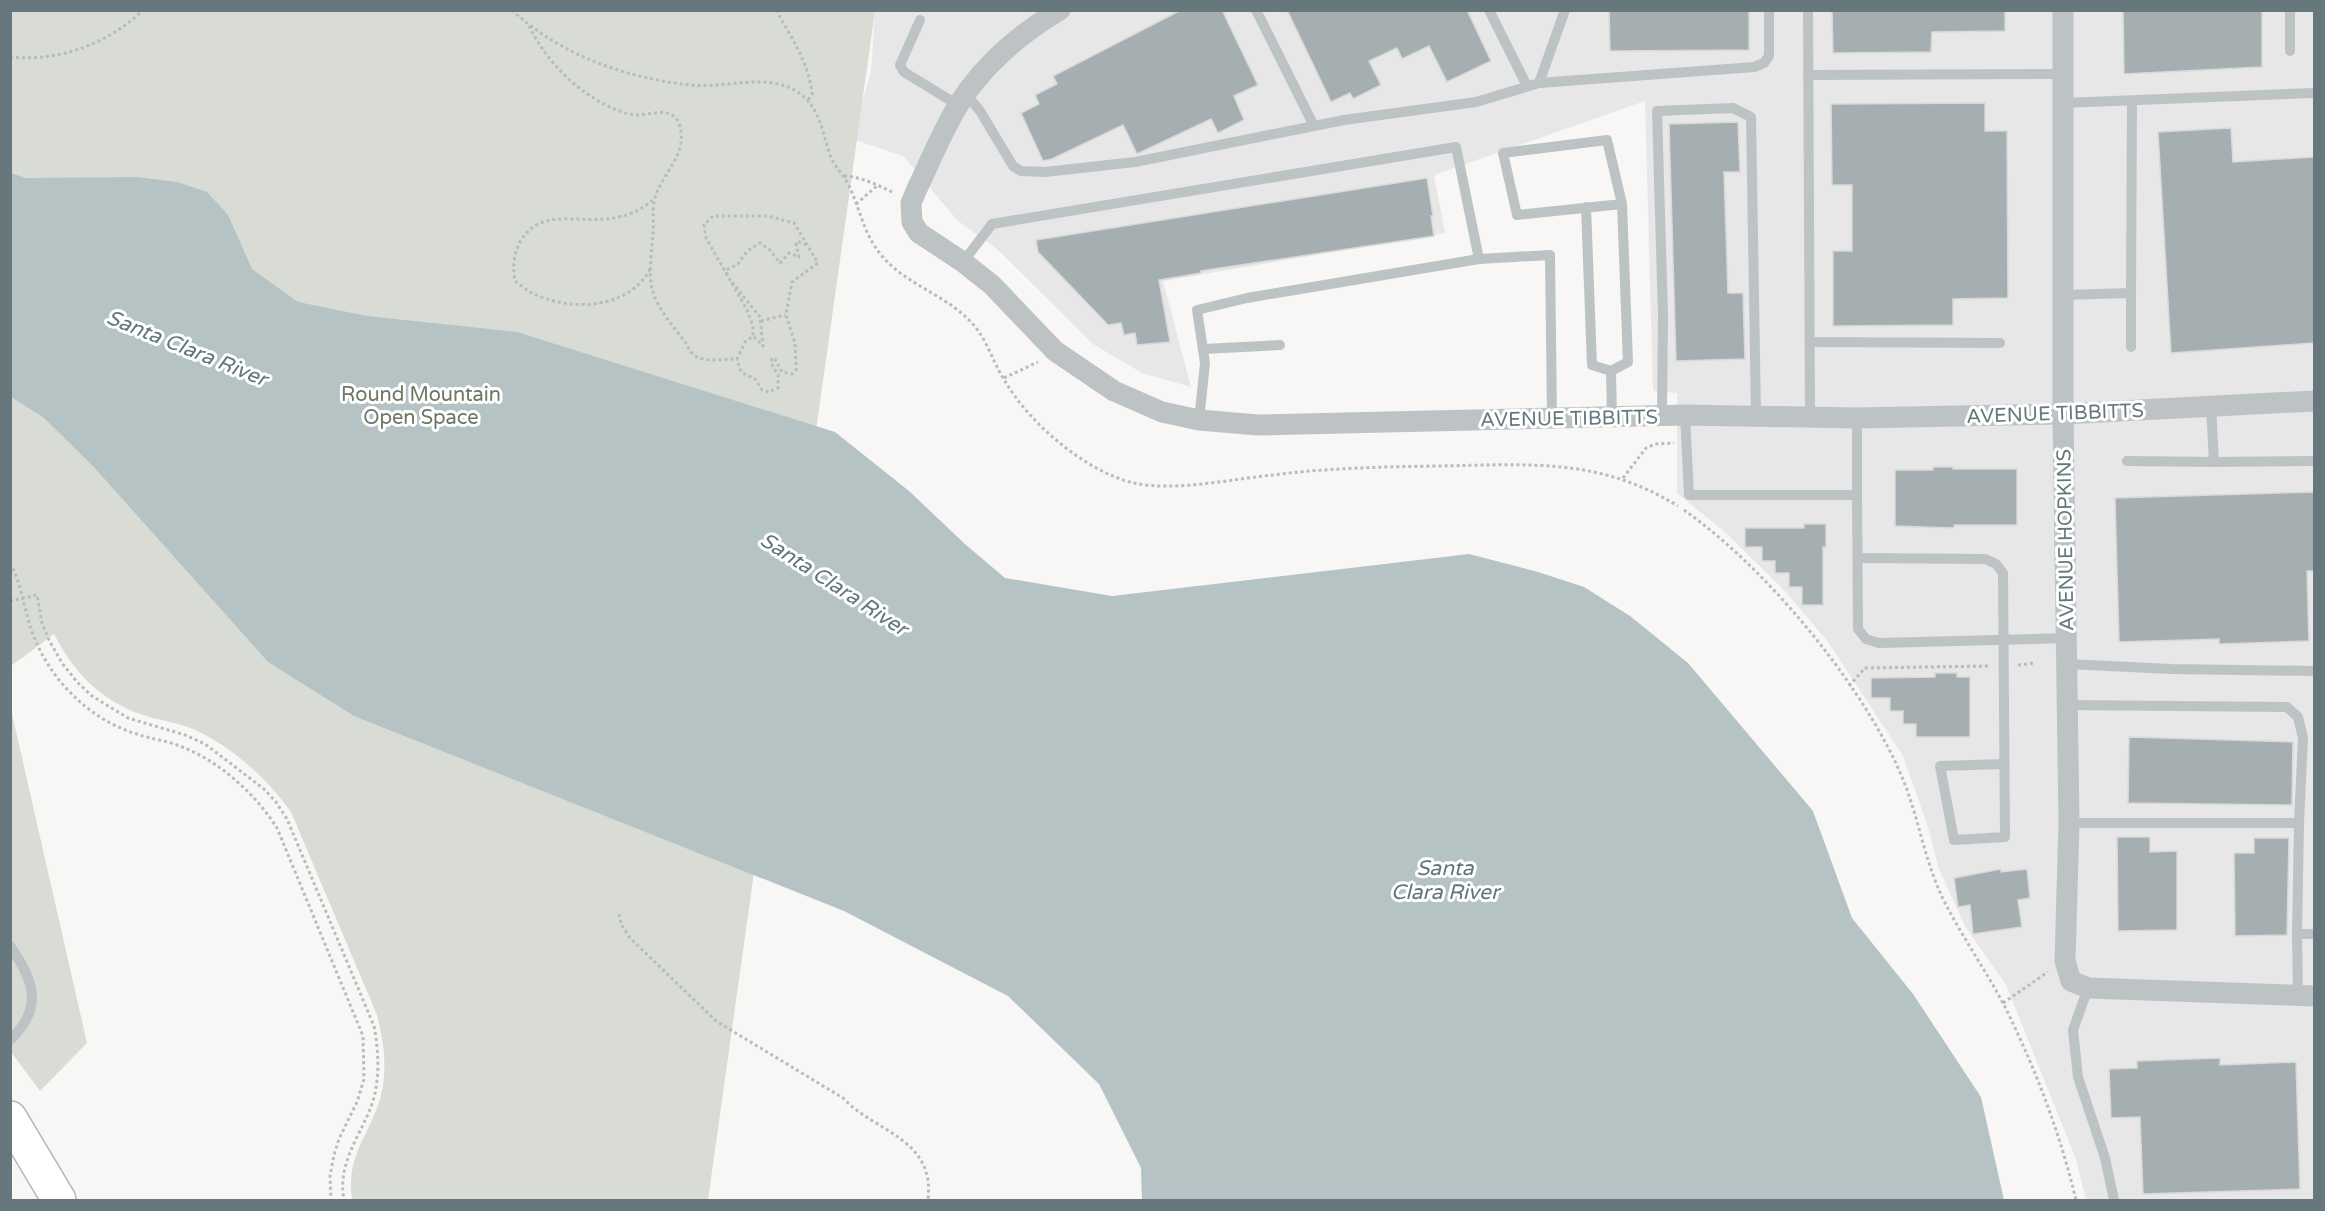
<svg xmlns="http://www.w3.org/2000/svg" width="2325" height="1211" font-family="'Varela Round',sans-serif">
<rect width="100%" height="100%" fill="#f8f7f6"/>
<!-- built -->
<path fill="#e6e7e6" d="M875,11H2314V1200H2086L2076,1159L2006,985L1965,926L1939,869L1927,824L1903,756L1828,642L1784,590L1726,533L1677,493V393L1653,391L1645,101L1434,175L1445,233L1163,281L1191,387L1142,373L1093,344L997,249L958,221L903,156L852,139L871,71Z"/>
<!-- green -->
<g fill="#d9dcd5">
<path d="M11,11H875L708,1200H352C346,1155 368,1138 380,1099C388,1071 384,1043 377,1015L291,812C269,780 230,745 193,729C176,722 157,720 140,714C100,700 73,671 54,634L11,666Z"/>
<path d="M10,705L87,1043L40,1091L11,1052Z"/>
</g>
<!-- water -->
<path fill="#b5c3c4" d="M11,173L25,178L137,177L177,182L207,192L228,215L252,269L298,302L367,316L517,332L835,432L909,491L966,545L1005,578L1112,596L1469,554L1538,572L1584,587L1630,616L1688,663L1813,811L1852,918L1913,994L1981,1097L2004,1200H1142L1141,1168L1099,1084L1008,996L844,911L354,716L268,662L93,466L43,417L11,397Z"/>
<!-- building -->
<g fill="#a5afb2" stroke="#d9d9d8" stroke-width="1.5">
<path d="M1181,10H1222L1258,85L1234,96L1244,120L1218,133L1211,119L1137,154L1123,125L1052,159L1043,161L1021,113L1039,104L1035,95L1057,84L1053,76Z"/>
<path d="M1287,10H1467L1491,61L1447,82L1429,46L1402,59L1397,48L1369,61L1381,85L1353,99L1350,93L1331,102Z"/>
<path d="M1609,10H1749V50L1610,51Z"/>
<path d="M1832,10H2005V31L1932,32L1931,52L1833,53Z"/>
<path d="M2123,10H2262V67L2124,74Z"/>
<path d="M1985,103V131H2007L2008,298L1953,299V325L1833,326V251H1852V185H1832L1831,104Z"/>
<path d="M1738,122L1740,172H1724L1728,293H1743L1745,359L1676,361L1669,124Z"/>
<path d="M2231,128L2233,162L2314,157V343L2171,353L2158,132Z"/>
<path d="M1427,178L1433,216H1431L1434,236L1201,271V273L1159,280L1170,342L1137,345L1135,333L1124,335L1121,323L1108,325L1038,252L1036,240Z"/>
<path d="M1933,467H1954L1953,469H2017V525H1954V528L1895,526V470H1933Z"/>
<path d="M2314,492V571H2307L2309,641L2219,644V639L2119,642L2115,498Z"/>
<path d="M1804,524H1826V547H1823V605H1802V587H1789V573H1775V561H1762V547H1745V528H1804Z"/>
<path d="M1935,673H1957V677H1970V737H1916V724H1903V711H1890V698H1871V678L1935,677Z"/>
<path d="M2129,737L2293,742L2292,805L2128,803Z"/>
<path d="M2117,837H2150V852L2177,851V930L2118,931Z"/>
<path d="M2254,838H2289L2287,935L2235,936L2234,853H2254Z"/>
<path d="M2001,869V872L2027,869L2030,898L2018,900L2022,927L1973,934L1970,905L1958,907L1954,878Z"/>
<path d="M2220,1058V1065L2296,1062L2300,1189L2143,1194L2140,1117L2111,1118L2109,1069L2137,1068V1061Z"/>
</g>
<g fill="none" stroke-linecap="round" stroke-linejoin="round">
<!-- primary casing -->
<g stroke="#b1b7b9" stroke-width="36">
<path id="primary" d="M10,1118L59,1200"/>
</g>
<!-- path -->
<g stroke="#b8bcbe" stroke-width="3" stroke-dasharray="3 3" stroke-linecap="butt">
<path d="M512,10C560,55 626,78 690,85C728,89 775,69 805,98C821,113 823,135 830,155C834,166 843,174 848,184C859,205 862,228 876,248C898,282 942,292 970,321C987,338 992,361 1005,381C1029,423 1086,472 1134,483C1173,492 1232,479 1273,475C1327,468 1380,467 1434,466C1527,465 1596,456 1678,506"/>
<path d="M776,10C791,37 809,63 812,94L808,100"/>
<path d="M529,26C548,65 586,102 629,114C646,119 673,101 680,127C688,157 659,175 654,202C652,212 654,224 653,234C652,250 649,268 651,284C654,304 671,324 683,339C688,345 689,353 697,357C708,362 725,359 737,359L745,342L753,336V326L747,310L706,238L704,225L713,216H768L794,223L818,263L792,282L786,315L795,343L796,370L792,374L782,372L775,359L772,358L771,363L778,375V388L769,392L762,390L755,379L741,372L737,359"/>
<path d="M10,57C59,62 108,44 143,10"/>
<path d="M844,176C862,177 878,185 894,193"/>
<path d="M856,204L878,185"/>
<path d="M650,269C629,309 572,312 534,294C527,291 521,285 515,281C509,250 525,220 559,219C579,218 598,222 618,217C633,214 644,208 655,198"/>
<path d="M727,275L726,270L738,264L747,251L760,243L769,249L780,263L789,253L799,257L796,246L797,241L807,245"/>
<path d="M732,282L760,317L763,346L753,336"/>
<path d="M761,321L785,315"/>
<path d="M1004,378L1038,362"/>
<path d="M1623,478L1646,448L1655,444L1674,443"/>
<path d="M1684,510C1766,568 1858,679 1899,770C1918,812 1923,857 1943,899C1961,935 1985,969 2004,1005C2035,1067 2060,1133 2076,1200"/>
<path d="M10,563C23,586 24,613 34,637C43,660 59,683 78,700C94,715 116,728 137,734C150,739 164,740 177,745C217,759 254,792 277,828L363,1036L364,1079L357,1102L339,1139L334,1155L330,1176L331,1200"/>
<path d="M10,601L37,595L42,623L49,640L62,663L77,682L92,696L128,718L185,735L205,744L264,789L276,802L287,819L374,1026C379,1052 380,1080 372,1104C360,1137 337,1163 344,1200"/>
<path d="M2018,665L2035,663"/>
<path d="M1849,686L1865,668L1990,666"/>
<path d="M619,914L621,924L630,938L716,1021L843,1098C876,1133 935,1138 928,1200"/>
<path d="M2003,1003L2048,972"/>
</g>
<!-- lane -->
<g stroke="#bdc3c5" stroke-width="10">
<path d="M1256,10L1314,126"/>
<path d="M1489,10L1527,86"/>
<path d="M1808,10L1810,417"/>
<path d="M920,20L900,65L904,72L958,105"/>
<path d="M2290,51V10"/>
<path d="M1808,75L2063,74"/>
<path d="M1539,83L1565,10"/>
<path d="M965,93L980,111L1013,166L1021,171L1045,172L1135,162L1344,120L1476,102L1539,83L1754,67L1764,63L1769,56V10"/>
<path d="M2063,103L2314,93"/>
<path d="M1586,207L1592,365L1611,371L1628,362L1622,204L1607,140L1503,153L1517,215L1622,204"/>
<path d="M1479,259L1550,255L1552,418"/>
<path d="M963,262L992,224L1456,147L1479,259L1247,298L1197,310L1205,363L1199,420"/>
<path d="M2131,293V347"/>
<path d="M2063,295L2131,293L2132,101"/>
<path d="M1810,342L2000,343"/>
<path d="M1203,349L1280,345"/>
<path d="M1611,371L1612,417"/>
<path d="M1662,415L1663,316L1657,111L1733,108L1751,117L1756,416"/>
<path d="M1685,415L1689,495H1857V418"/>
<path d="M2127,461L2214,462L2211,406"/>
<path d="M2214,462L2314,461"/>
<path d="M1857,495L1858,629L1866,639L1879,643L2067,638"/>
<path d="M1858,558L1985,559L1996,564L2003,573L2005,837L1954,840L1940,766L2004,764"/>
<path d="M2067,664L2171,669L2314,671"/>
<path d="M2068,705L2287,707L2298,717L2303,738L2299,823H2069"/>
<path d="M2297,934H2314"/>
<path d="M10,946C34,980 44,1008 10,1040"/>
<path d="M2088,988L2073,1030L2078,1077L2105,1158L2114,1200"/>
<path d="M2298,996L2297,934L2299,823"/>
</g>
<!-- street -->
<g stroke="#bdc3c5" stroke-width="21">
<path d="M1060,10C1022,32 982,66 959,104C942,131 930,162 916,191L911,203L912,222L919,233L963,262L992,285L1055,351L1114,391L1162,412L1199,420L1258,425L1685,415L1857,418L2063,414L2314,401"/>
<path d="M2063,10V414L2069,823L2065,961L2071,981L2088,988L2314,996"/>
</g>
<!-- primary -->
<use href="#primary" stroke="#fff" stroke-width="33"/>
</g>
<g text-anchor="middle" stroke-width="6" stroke-linejoin="round" paint-order="stroke">
<!-- park labels -->
<g font-size="20" fill="#6b7664" stroke="#fff">
<text x="421" y="401">Round Mountain<tspan x="421" dy="23">Open Space</tspan></text>
</g>
<!-- street labels -->
<g font-size="20" fill="#66787d" stroke="#fff">
<text transform="translate(2055 413) rotate(-2)" y="7">AVENUE TIBBITTS</text>
<text transform="translate(1569 418) rotate(-1)" y="7">AVENUE TIBBITTS</text>
<text transform="translate(2065 540) rotate(-91)" y="7">AVENUE HOPKINS</text>
</g>
<!-- water labels -->
<g font-size="21" font-style="italic" fill="#607678" stroke="#fff">
<text transform="translate(187 348) rotate(22)" y="7">Santa Clara River</text>
<text transform="translate(834 584) rotate(33)" y="7">Santa Clara River</text>
<text x="1445" y="875">Santa<tspan x="1445" dy="24">Clara River</tspan></text>
</g>
</g>
<!-- border -->
<rect width="2325" height="1211" fill="none" stroke="#66787d" stroke-width="24"/>
</svg>
